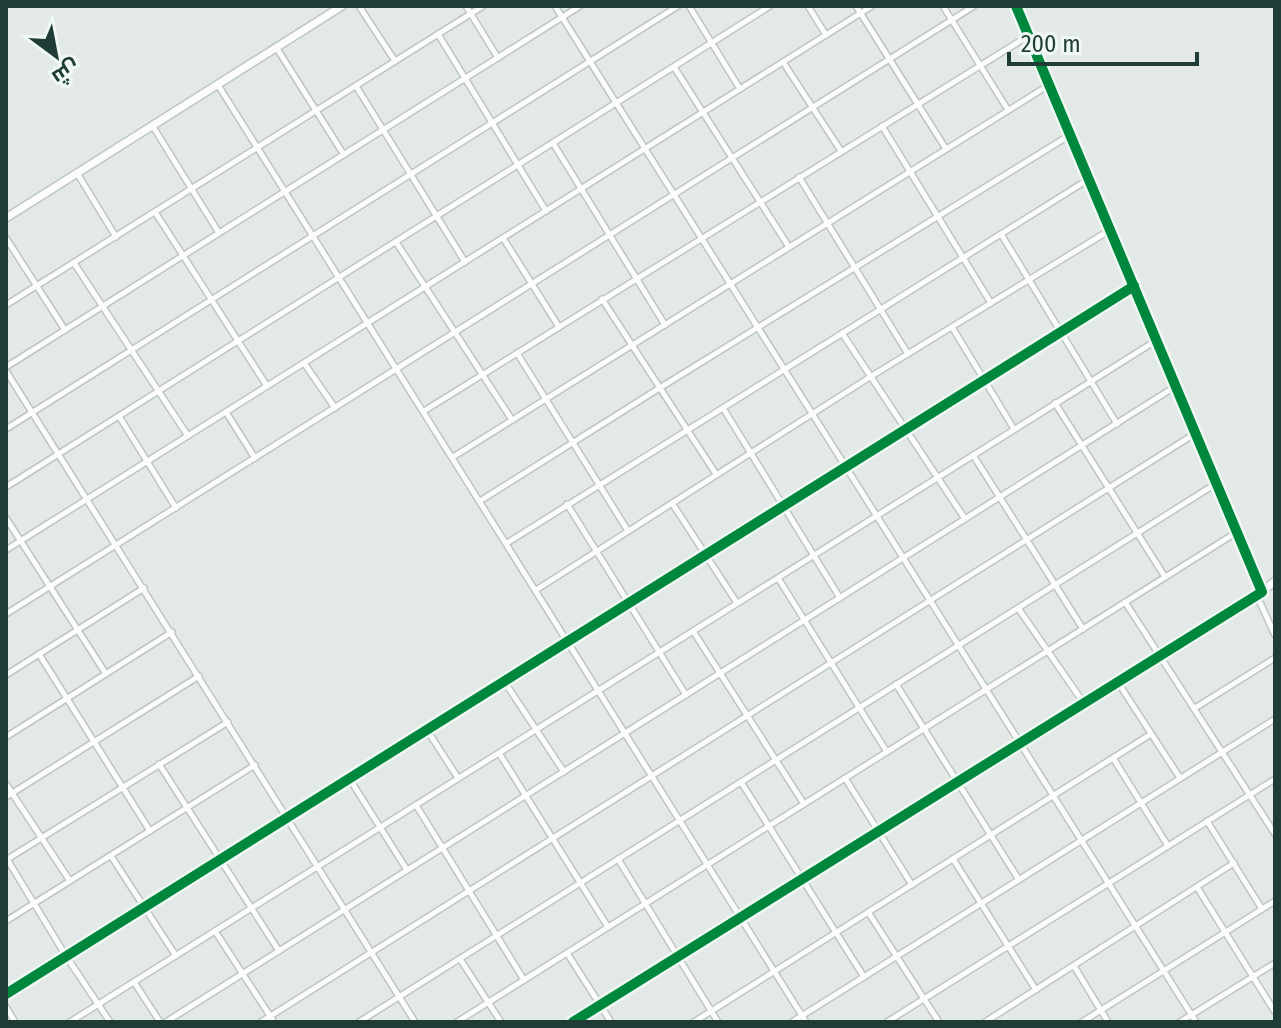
<svg xmlns="http://www.w3.org/2000/svg" width="1281" height="1028" font-family="'Fira Sans Condensed',Cairo,sans-serif">
<rect width="100%" height="100%" fill="#e2e9e6"/>
<g fill="none" stroke-linecap="round" stroke-linejoin="round">
<!-- street casing -->
<g stroke="#bfc6c3" stroke-width="8">
<g id="street">
<path d="M359,6L395,61"/>
<path d="M466,6L498,58"/>
<path d="M555,6L1196,1022"/>
<path d="M689,6L740,89"/>
<path d="M808,6L826,35"/>
<path d="M856,6L946,149"/>
<path d="M943,6L1008,110"/>
<path d="M438,34L546,211"/>
<path d="M276,47L344,155"/>
<path d="M783,62L841,151"/>
<path d="M674,67L789,247"/>
<path d="M218,85L806,1022"/>
<path d="M356,86L465,262"/>
<path d="M152,125L219,233"/>
<path d="M882,126L991,303"/>
<path d="M553,143L665,325"/>
<path d="M77,173L116,237"/>
<path d="M799,177L908,354"/>
<path d="M155,212L267,386"/>
<path d="M1001,234L1117,424"/>
<path d="M6,238L65,330"/>
<path d="M503,238L559,327"/>
<path d="M396,242L512,420"/>
<path d="M74,263L188,436"/>
<path d="M602,299L716,474"/>
<path d="M6,305L483,6"/>
<path d="M952,327L1014,429"/>
<path d="M842,333L965,519"/>
<path d="M517,353L628,531"/>
<path d="M304,363L335,408"/>
<path d="M6,367L580,6"/>
<path d="M6,371L415,1022"/>
<path d="M1055,403L1165,577"/>
<path d="M723,408L840,598"/>
<path d="M424,411L1028,36"/>
<path d="M226,412L255,458"/>
<path d="M119,416L176,508"/>
<path d="M6,429L678,6"/>
<path d="M973,455L1083,629"/>
<path d="M453,457L1049,85"/>
<path d="M6,487L770,6"/>
<path d="M480,501L658,389L1070,135"/>
<path d="M672,503L737,603"/>
<path d="M567,504L686,695"/>
<path d="M6,518L106,674"/>
<path d="M507,543L1089,179"/>
<path d="M6,550L872,6"/>
<path d="M778,578L887,752"/>
<path d="M536,590L870,377L1110,230"/>
<path d="M1257,596L1275,635"/>
<path d="M1125,602L1275,834"/>
<path d="M1018,608L1083,702"/>
<path d="M6,614L974,6"/>
<path d="M693,631L804,804"/>
<path d="M39,654L150,831"/>
<path d="M6,675L144,588"/>
<path d="M504,681L564,772"/>
<path d="M1117,681L1180,778"/>
<path d="M896,684L1019,880"/>
<path d="M1195,708L1275,658"/>
<path d="M427,730L458,778"/>
<path d="M6,737L172,632"/>
<path d="M499,753L608,927"/>
<path d="M1113,758L1168,846"/>
<path d="M159,764L279,951"/>
<path d="M349,778L407,870"/>
<path d="M845,778L912,885"/>
<path d="M741,782L864,977"/>
<path d="M6,784L70,881"/>
<path d="M6,797L199,676"/>
<path d="M416,805L524,980"/>
<path d="M1207,821L1262,909"/>
<path d="M111,856L176,956"/>
<path d="M7,859L66,956L110,1022"/>
<path d="M618,859L718,1022"/>
<path d="M953,859L1036,990"/>
<path d="M6,860L228,722"/>
<path d="M1197,887L1275,1012"/>
<path d="M868,912L939,1022"/>
<path d="M6,921L255,765"/>
<path d="M215,931L274,1022"/>
<path d="M567,953L611,1022"/>
<path d="M460,959L501,1022"/>
<path d="M1074,966L1108,1022"/>
<path d="M134,982L160,1022"/>
<path d="M6,994L1133,286"/>
<path d="M6,1007L15,1022"/>
<path d="M70,1022L1157,340"/>
<path d="M166,1022L1176,386"/>
<path d="M261,1022L1196,433"/>
<path d="M359,1022L1217,483"/>
<path d="M457,1022L1237,532"/>
<path d="M694,1022L1151,734"/>
<path d="M792,1022L1275,719"/>
<path d="M887,1022L1275,779"/>
<path d="M985,1022L1234,863"/>
<path d="M1082,1022L1275,901"/>
<path d="M1180,1022L1275,963"/>
</g>
</g>
<!-- secondary casing -->
<g stroke="#bec7c3" stroke-width="10">
<g id="secondary">
<path d="M6,218L342,6"/>
<path d="M1262,592L1275,581"/>
<path d="M573,1022L1262,592L1016,6"/>
</g>
</g>
<!-- street -->
<use href="#street" stroke="#fbfcfb" stroke-width="5"/>
<!-- secondary -->
<use href="#secondary" stroke="#fbfcfb" stroke-width="7"/>
<!-- cycleway casing -->
<g stroke="#f0f8f4" stroke-width="15">
<g id="cycleway">
<path d="M6,994L1134,286"/>
<path d="M573,1022L1262,592L1016,6"/>
</g>
</g>
<!-- cycleway -->
<use href="#cycleway" stroke="#00873e" stroke-width="10"/>
</g>
<!-- border -->
<rect width="1281" height="1028" fill="none" stroke="#1f3d36" stroke-width="16"/>
<!-- north arrow -->
<g transform="translate(56 56) rotate(148)" stroke="#f0f8f4" stroke-width="6" paint-order="stroke">
<path d="M0-6L14 30L0 20L-14 30Z" fill="#1f3d36"/>
<text y="-12" font-size="22" font-weight="bold" text-anchor="middle" fill="#1f3d36">ش</text>
</g>
<!-- scale -->
<path d="M1009 52v12h188v-12" fill="none" stroke="#1f3d36" stroke-width="4"/>
<text x="1021" y="52" font-size="24" fill="#1f3d36" stroke="#f0f8f4" stroke-width="6" paint-order="stroke">200 m</text>
</svg>
